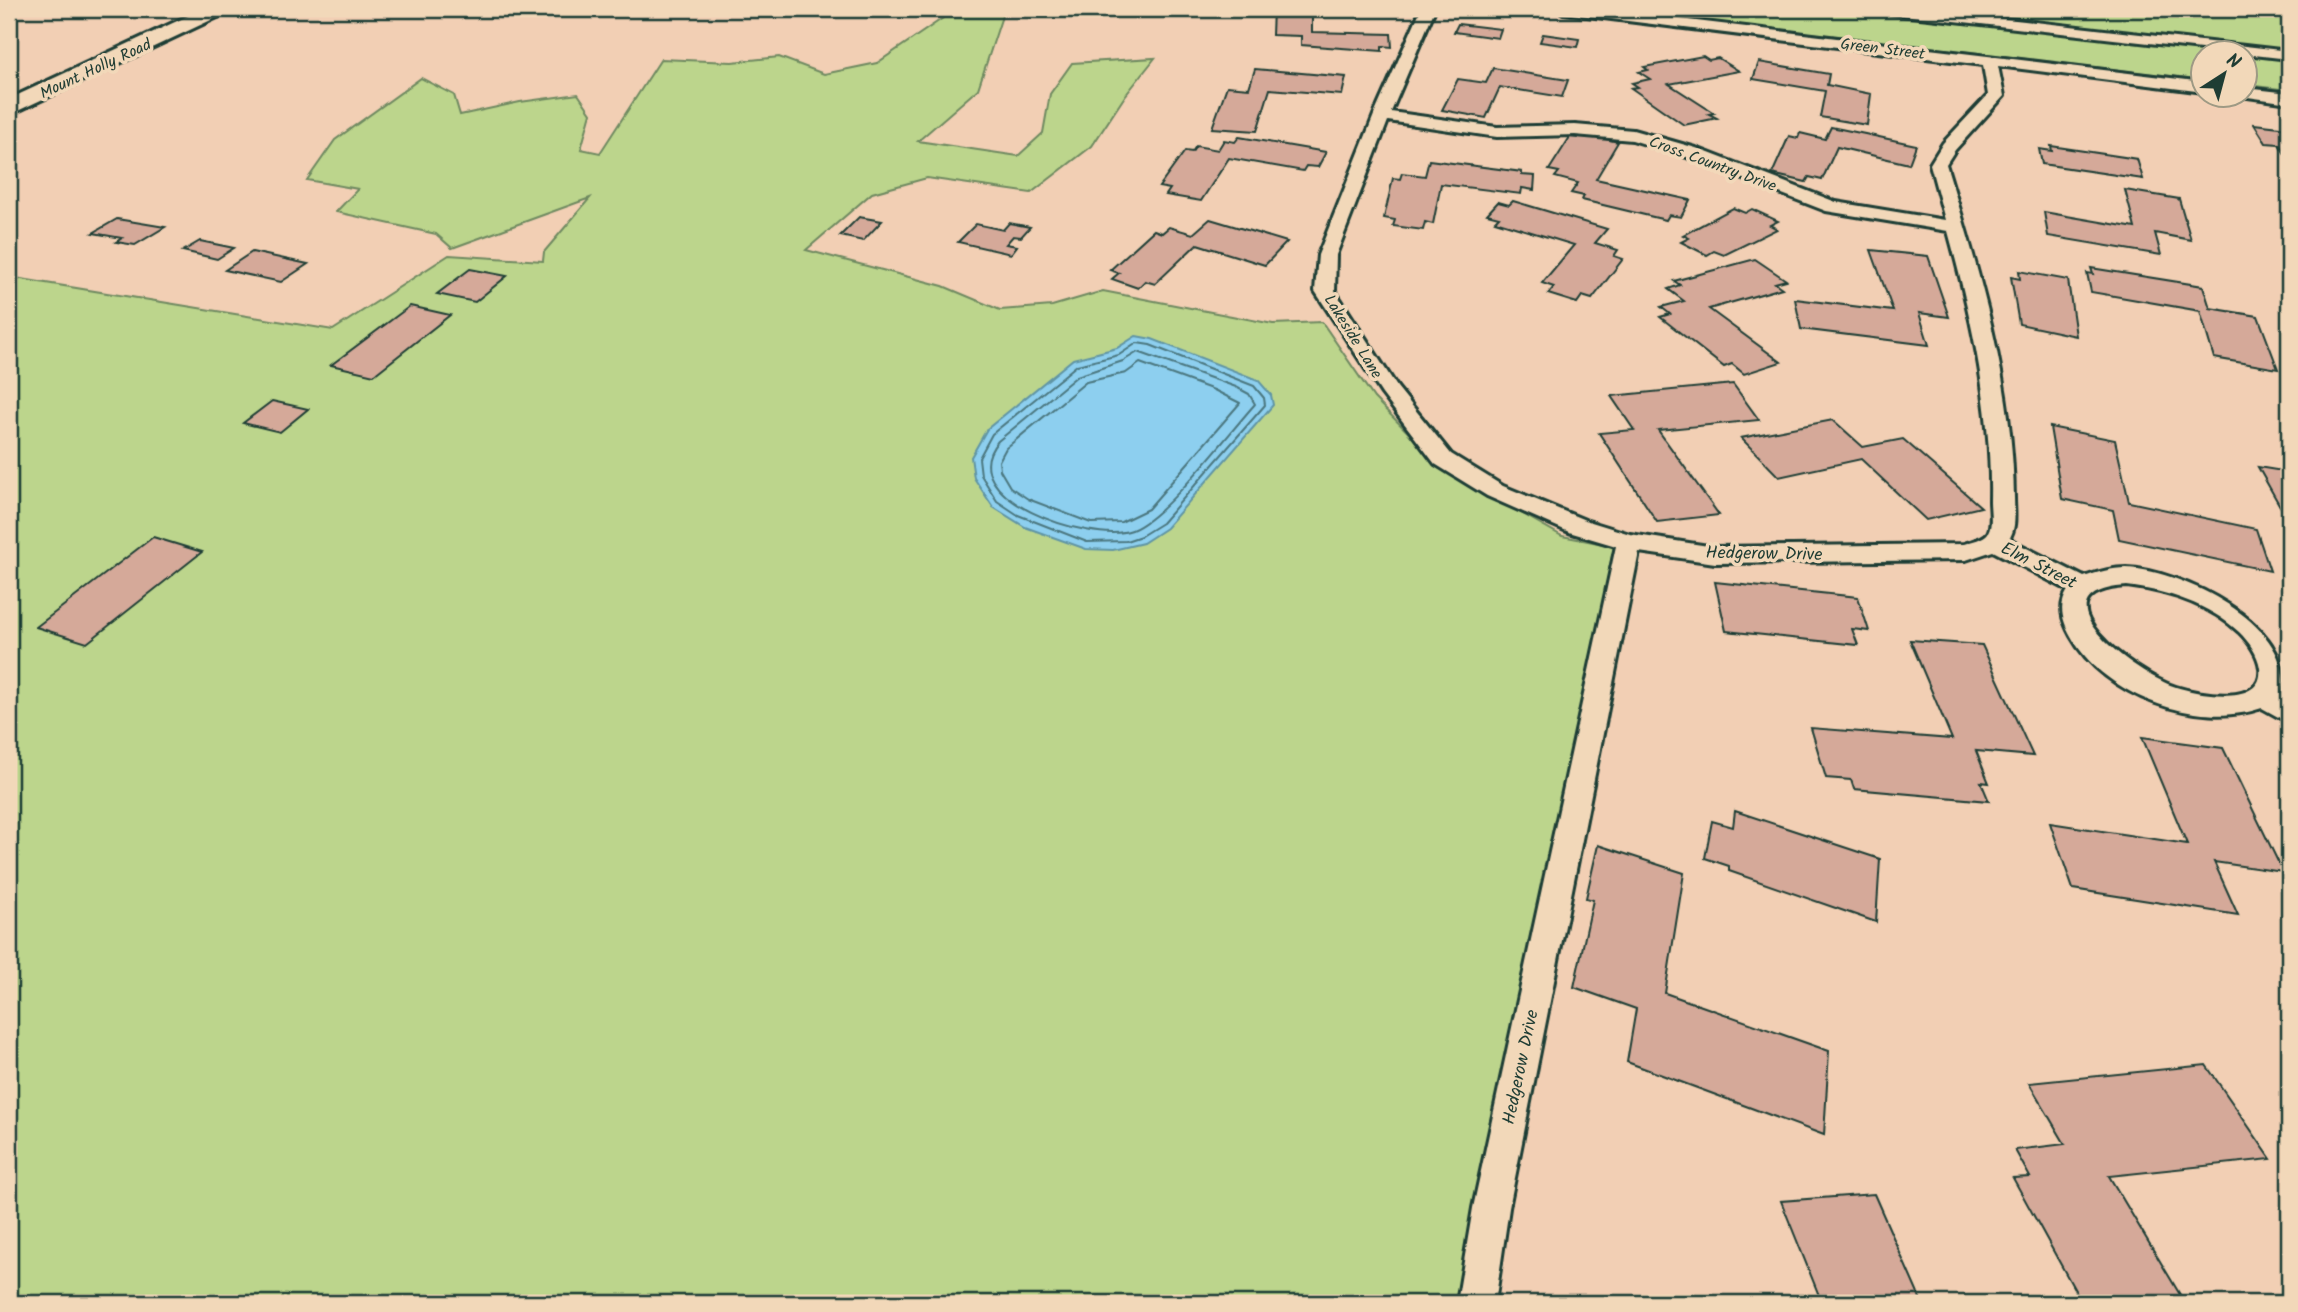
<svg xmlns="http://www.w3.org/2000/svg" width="2298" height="1312" font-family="Kalam,sans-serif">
<rect width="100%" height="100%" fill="#f2cfb4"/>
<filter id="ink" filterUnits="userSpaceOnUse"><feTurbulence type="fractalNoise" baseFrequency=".0143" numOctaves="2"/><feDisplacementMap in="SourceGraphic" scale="14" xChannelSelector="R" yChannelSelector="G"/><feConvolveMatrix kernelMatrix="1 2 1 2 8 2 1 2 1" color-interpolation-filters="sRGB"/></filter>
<g filter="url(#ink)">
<!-- green -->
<g fill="#bcd58c" stroke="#6e8960" stroke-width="2">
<path d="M1608,9H2289V90L2246,85V52H2204L2203,80Z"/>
<path d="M1003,13L978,89L918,141L1018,156L1043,133L1050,94L1072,63L1155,58L1125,96L1092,146L1031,193L927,178L872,193L806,250L943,286L1000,310L1052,306L1103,291L1273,324L1322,322L1374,398L1445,470L1562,536L1614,546L1530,969L1458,1303H9V277L333,330L449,255L543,261L544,252L590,198L452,248L436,234L336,212L358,189L307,180L335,140L421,78L454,95L460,115L520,102L578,94L591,113L581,149L600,153L661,59L732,62L779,57L824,74L877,63L949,14Z"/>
</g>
<!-- water -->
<path fill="#8dcfef" stroke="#6195a4" stroke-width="2" d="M1136,336L1152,339L1258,380L1271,395L1273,405L1166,528L1143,543L1113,550L1086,549L1025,527L993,507L974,478L971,457L987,429L1073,359L1117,348Z"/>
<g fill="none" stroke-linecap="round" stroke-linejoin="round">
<!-- shore -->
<g stroke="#4b777f" stroke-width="2">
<path d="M1137,343L1150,345L1254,386L1264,398L1265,405L1162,523L1141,536L1126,541L1087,542L1018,515L997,501L981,475L979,458L992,434L1077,365L1119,355Z"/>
<path d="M1138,352L1236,387L1249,394L1255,404C1228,434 1166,517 1132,530C1091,545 950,497 998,441L1077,376L1123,361Z"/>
<path d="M1140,363L1214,390L1240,403L1148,509L1121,522L1091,523L1028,499L1010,487L1000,470L999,461L1006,448L1086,382L1126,373Z"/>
</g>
</g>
<!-- building -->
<g fill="#d5a999" stroke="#1f3d34" stroke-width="2">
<path d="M1273,9H1312V32L1391,34L1392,47L1382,46V51L1301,45V36L1272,35Z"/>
<path d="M1458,24L1501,29L1498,38L1454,32Z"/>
<path d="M1543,34L1579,39L1577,47L1540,42Z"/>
<path d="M1703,56L1709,60L1718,58L1739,71L1669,84L1714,113L1709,114L1717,118L1684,125L1631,88L1638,87L1632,83L1650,79L1639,72L1648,70L1644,67Z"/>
<path d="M1759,62L1829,74L1827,85L1871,94L1867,125L1820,117L1825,91L1753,79Z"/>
<path d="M1493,68L1568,80L1562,97L1500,87L1486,118L1442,110L1458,79L1486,83Z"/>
<path d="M1255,69L1346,77L1342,95L1270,89L1257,131L1212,128L1227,86L1249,88Z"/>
<path d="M2254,124L2288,128L2289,161L2279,144L2266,143Z"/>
<path d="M1831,127L1865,134L1916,145L1909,164L1837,147L1822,180L1809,177L1806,182L1772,174L1789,136L1798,138L1800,133L1825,139Z"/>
<path d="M1581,133L1618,142L1596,179L1690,200L1681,217L1669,215L1666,220L1582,200L1584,196L1571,193L1578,183L1555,177L1559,172L1549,170L1570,137L1577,138Z"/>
<path d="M1239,137L1326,152L1318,167L1306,166L1303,171L1229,158L1201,201L1166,195L1170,189L1159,187L1185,151L1192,152L1196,146L1218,150L1224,140L1235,142Z"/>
<path d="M2051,146L2137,159L2143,179L2042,164L2039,149L2052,151Z"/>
<path d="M1429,160L1522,172V175L1535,176L1534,190L1522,188L1521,194L1441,184L1433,224L1425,222L1423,230L1393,226L1395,220L1384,218L1393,178L1400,179L1402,173L1425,176Z"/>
<path d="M2125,190L2179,199L2191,240L2155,233L2161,255L2048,236L2044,212L2135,228Z"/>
<path d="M1513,201L1607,229L1595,243L1618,250L1614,256L1623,259L1592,299L1582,296L1577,303L1548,294L1554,287L1542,283L1574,245L1495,221L1499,217L1487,214L1498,202L1509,205Z"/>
<path d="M1733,208L1745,213L1752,209L1778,221L1770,225L1777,229L1724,255L1714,251L1707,255L1681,242L1689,238L1683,235Z"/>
<path d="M859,217L882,221L863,241L840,236Z"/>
<path d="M117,219L165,227L135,245L116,242L122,238L93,233Z"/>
<path d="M1210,219L1287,242L1265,265L1197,244L1155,284L1145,281L1138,288L1112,279L1119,273L1110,270L1154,230L1162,233L1169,227L1193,234Z"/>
<path d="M1009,223L1030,227L1021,237L1013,236L1006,244L1017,246L1011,254L958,242L976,224L1003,230Z"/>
<path d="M200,241L234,248L217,259L183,251Z"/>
<path d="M1871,250L1928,256L1949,317L1919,313L1929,345L1801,329L1795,299L1893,311Z"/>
<path d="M252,252L308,264L281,282L225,270Z"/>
<path d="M1755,259L1786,280L1775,283L1782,288L1709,309L1781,362L1744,374L1732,364L1724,367L1660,317L1670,314L1661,307L1684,301L1668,289L1680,285L1674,281Z"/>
<path d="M2091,268L2203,286L2210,308L2258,316L2278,369L2214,358L2200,311L2091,292L2087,273L2093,274Z"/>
<path d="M470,269L507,276L475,302L437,294Z"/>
<path d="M2019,271L2068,280L2076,336L2019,324L2011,277L2020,279Z"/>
<path d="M410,306L450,315L374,375L331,365Z"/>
<path d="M1733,384L1759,420L1658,430L1719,515L1657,522L1599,433L1634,430L1611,396Z"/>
<path d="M272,401L308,409L280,432L243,423Z"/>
<path d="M1833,420L1863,447L1903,439L1981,507L1926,520L1861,459L1779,477L1741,438Z"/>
<path d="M2050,427L2115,440L2129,502L2256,529L2270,571L2119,539L2113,510L2062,499Z"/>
<path d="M2258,467L2289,472V522Z"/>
<path d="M153,537L202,552L87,643L36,627Z"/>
<path d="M1715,582L1858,597L1869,631L1852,629L1858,645L1726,631Z"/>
<path d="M1910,640L1982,645L2033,756L1976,751L1989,783L1981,782L1989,801L1854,789L1851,780L1826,778L1811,728L1952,739Z"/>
<path d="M2142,737L2223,748L2283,872L2214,862L2238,915L2073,889L2050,823L2187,844Z"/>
<path d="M1735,811L1880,859L1876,922L1729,871V866L1705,858L1712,821L1733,827Z"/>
<path d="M1598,845L1684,873L1665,993L1829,1051L1824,1135L1627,1062L1636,1009L1574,987L1593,900L1586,898Z"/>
<path d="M2206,1065L2271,1159L2109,1176L2185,1303H2082L2013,1178L2030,1177L2015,1150L2065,1144L2029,1083Z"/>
<path d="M1874,1194L1922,1303H1822L1781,1201Z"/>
</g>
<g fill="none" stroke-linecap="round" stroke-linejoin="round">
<!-- street casing -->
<g stroke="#1f3d34" stroke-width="6">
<g id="street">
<path d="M1421,9H1435L1391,112L1497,127L1575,125L1633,130L1696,148L1836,202L1945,220L1930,164L1943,143L1988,95L1983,65L1563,13L1556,9H1596L2204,82V92L1998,66L2004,96L1955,150L1946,164C1979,271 2013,384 2014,498C2014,512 2017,527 2009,539L2084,577C2098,572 2112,568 2126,568C2177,569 2298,624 2281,693L2289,698V723L2262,708C2198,730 2104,696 2071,636C2062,620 2058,606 2068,590L1993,551L1966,560L1715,563L1639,552L1509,1208L1495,1303H1457L1473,1208L1616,546L1569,532L1487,496L1435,464L1382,394L1315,291L1318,255L1374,115ZM1388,121L1497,137L1575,135L1632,140L1684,156L1826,211L1948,231C1972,319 1992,410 1990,501C1990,510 1993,525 1988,533C1984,539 1972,541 1964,544L1715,547L1630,534L1585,520L1503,486L1451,454L1397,387L1335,291L1336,255ZM2127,586C2167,591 2209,604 2239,632C2249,642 2258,654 2260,668C2265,707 2198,694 2176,687C2137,675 2026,593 2127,586Z"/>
<path d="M1878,9H1920L2289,51V59L1885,13Z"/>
<path d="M2246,88L2289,93V103L2241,96L2239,94H2246Z"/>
</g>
</g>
<!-- primary casing -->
<g stroke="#1f3d34" stroke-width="6">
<path id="primary" d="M203,9H229L226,13L9,115V99Z"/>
</g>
<!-- street -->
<use href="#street" fill="#f2d8b9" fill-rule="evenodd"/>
<!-- primary -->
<use href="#primary" fill="#f2d8b9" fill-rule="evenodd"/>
</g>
</g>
<g text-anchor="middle" stroke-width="7" stroke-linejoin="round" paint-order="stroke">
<!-- far-street labels -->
<g font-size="16" fill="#1f3d34" stroke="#f2d8b9">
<text transform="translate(1883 48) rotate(7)" y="6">Green Street</text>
<text transform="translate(95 68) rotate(-25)" y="6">Mount Holly Road</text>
<text transform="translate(1713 163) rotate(20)" y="6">Cross Country Drive</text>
<text transform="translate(1354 336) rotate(58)" y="6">Lakeside Lane</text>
</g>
<!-- street labels -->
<g font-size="18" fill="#1f3d34" stroke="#f2d8b9">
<text transform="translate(1764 553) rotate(1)" y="6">Hedgerow Drive</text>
<text transform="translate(2039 565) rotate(27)" y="6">Elm Street</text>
<text transform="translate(1520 1067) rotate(-78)" y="6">Hedgerow Drive</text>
</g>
</g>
<!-- margin -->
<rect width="2298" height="1312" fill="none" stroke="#f2d8b9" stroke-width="35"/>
<rect x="18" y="18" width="2263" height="1277" fill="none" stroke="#1f3d34" stroke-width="2.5" filter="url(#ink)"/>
<!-- north arrow -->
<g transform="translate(2224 74) rotate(36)"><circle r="33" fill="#f2d8b9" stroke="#9e9a84" stroke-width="2"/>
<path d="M0-5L12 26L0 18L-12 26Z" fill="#1f3d34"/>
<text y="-10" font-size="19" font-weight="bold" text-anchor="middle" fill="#1f3d34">N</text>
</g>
</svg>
